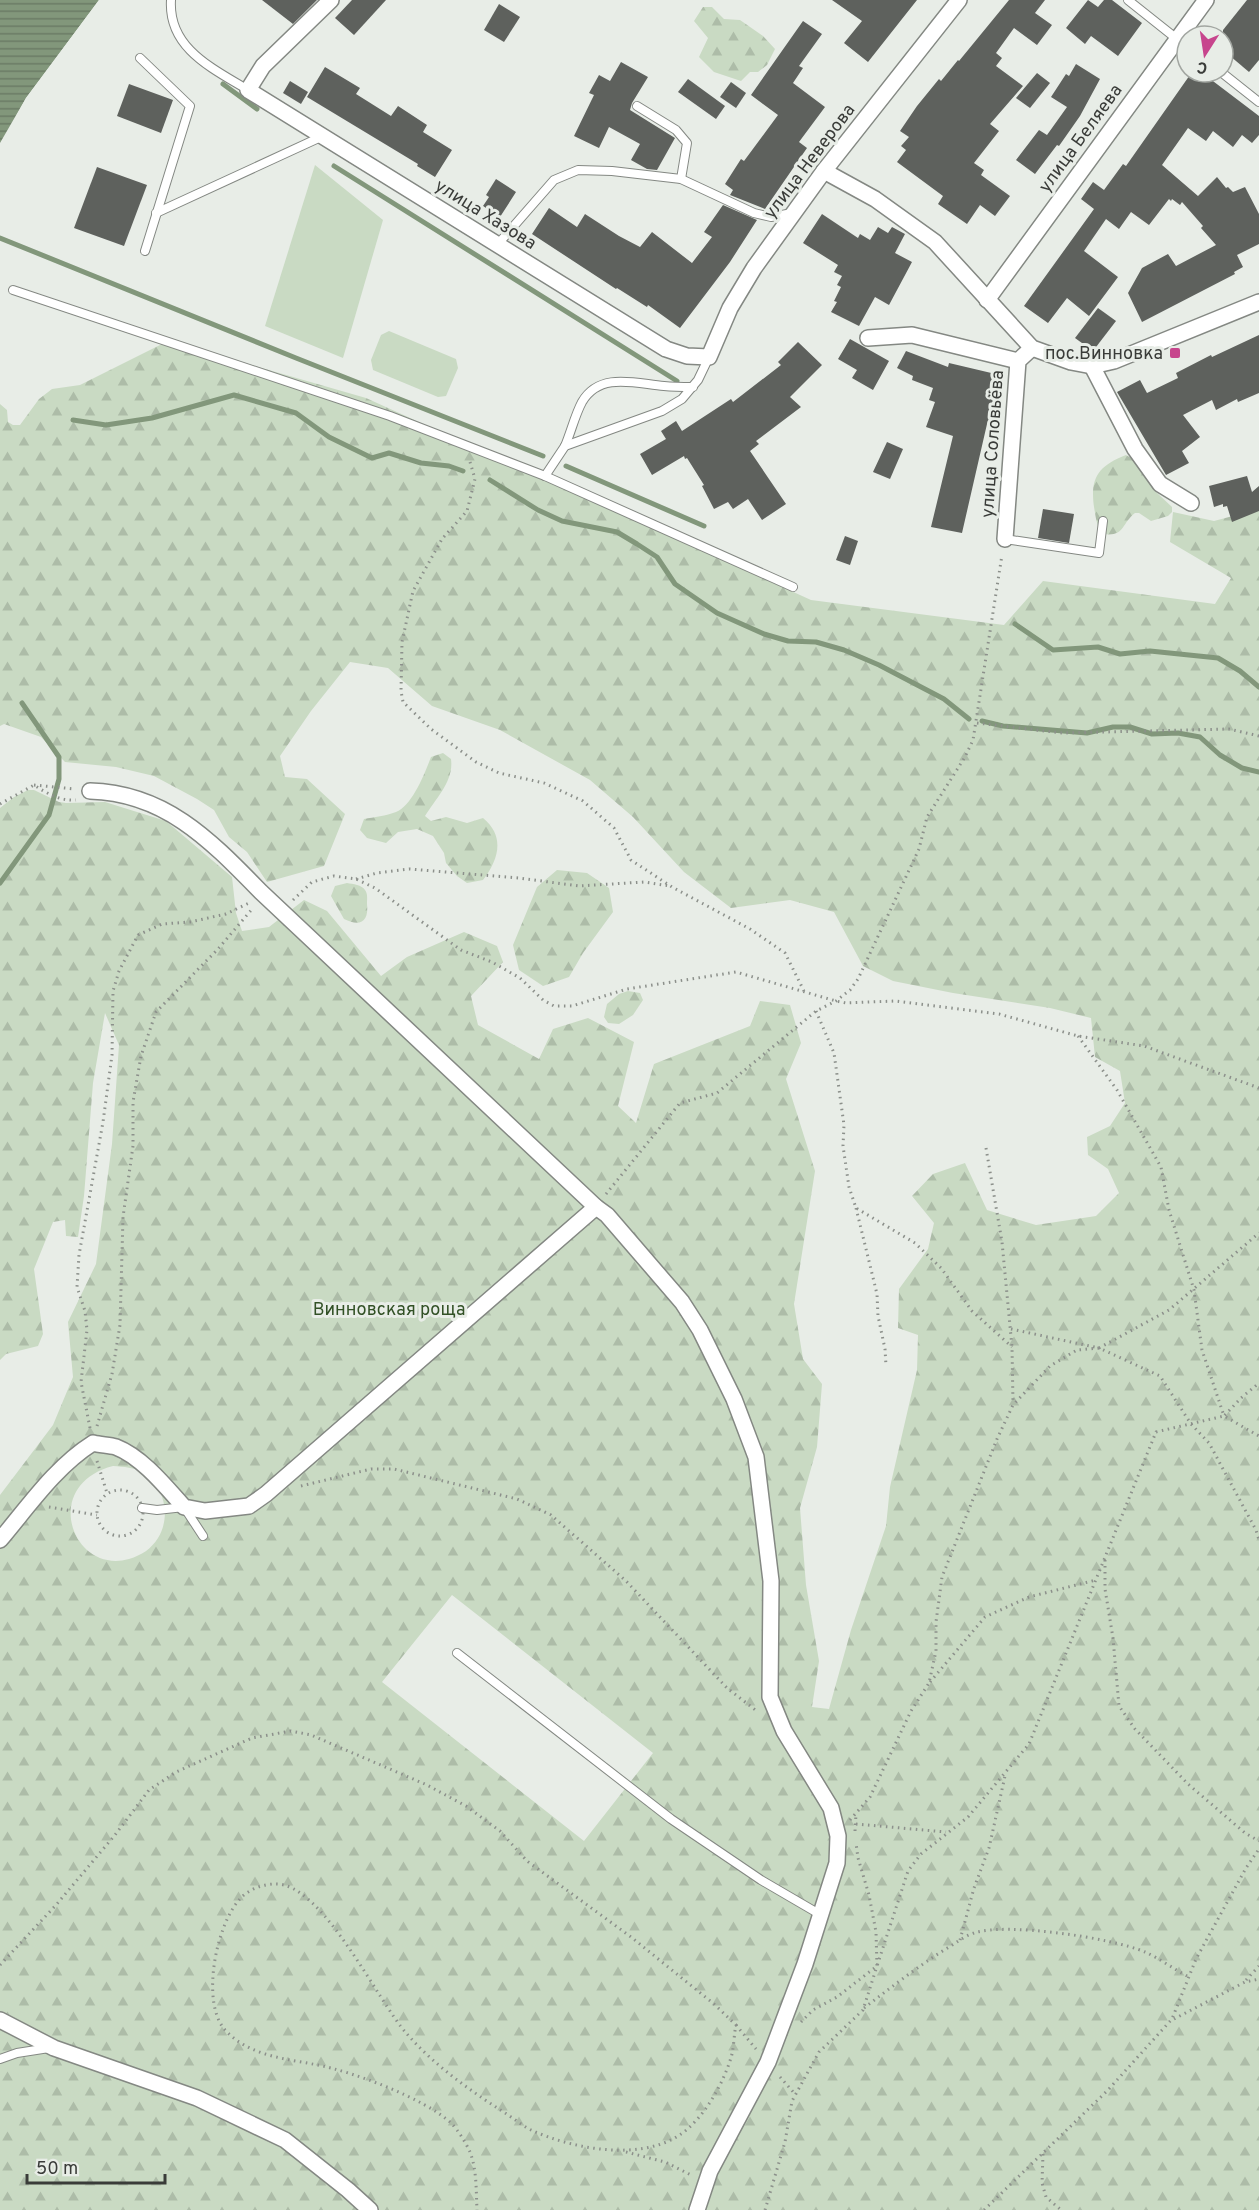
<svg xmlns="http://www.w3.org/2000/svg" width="1259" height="2210" font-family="Overpass,sans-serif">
<defs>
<pattern id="forest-firs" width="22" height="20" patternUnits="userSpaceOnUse" patternTransform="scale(1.5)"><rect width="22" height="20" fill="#c9dac3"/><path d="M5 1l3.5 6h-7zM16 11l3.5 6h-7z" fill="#adbca8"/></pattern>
<pattern id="water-rules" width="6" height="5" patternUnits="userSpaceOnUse" patternTransform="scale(1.5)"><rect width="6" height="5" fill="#82977b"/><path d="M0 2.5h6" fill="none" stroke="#6b7c66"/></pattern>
</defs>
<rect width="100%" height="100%" fill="#e8ede7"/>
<!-- forest -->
<g fill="url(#forest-firs)" fill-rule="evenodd">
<path d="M703,7H712L724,19L740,20L763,36L775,49L767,65L758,72H750L741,81L714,72L699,57L708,38L694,21Z"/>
<path d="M168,341L366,398L811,600L1004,625L1043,581L1215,604L1231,578L1170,542L1173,512L1214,521L1259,509V2210H0V1495L53,1425L73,1377L68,1322L96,1264L112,1144L119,1045L105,1013L93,1083L84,1196L78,1237L66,1236L65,1220L53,1222L34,1269L43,1334L38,1346L6,1354L0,1360V808L14,797L28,790H34L59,802L66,803L105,802L166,821L232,877L236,913L242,931L269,927L304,900L327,911L381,976L407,957L464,932L497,946L503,962L471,996L478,1025L539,1059L553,1029L588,1018L634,1042L618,1106L636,1123L654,1064L750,1026L760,1001L790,1005L801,1043L786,1079L815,1171L794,1304L803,1359L822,1384L817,1447L800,1508L806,1585L819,1661L812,1707L829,1709L851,1630L886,1526L890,1487L917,1370L918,1335L898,1328L899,1289L928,1249L934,1223L912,1196L933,1174L965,1163L987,1210L1036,1225L1096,1216L1119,1193L1108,1169L1088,1155L1087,1137L1110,1126L1125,1103L1120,1071L1095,1057L1091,1018L1050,1008L953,993L893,981L863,966L834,912L790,900L731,908L684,872L633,817L590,780L500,730L432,706L388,668L350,662L311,711L280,756L285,777L307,779L345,814L324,866L267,882L247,852L229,837L214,810L197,799L154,776L116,767L65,762L41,737L4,724L0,726V404L7,410L8,422L13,425H20L39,399L52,389L80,385ZM113,1466C124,1467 134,1467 144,1473C165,1487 171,1517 158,1538C151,1549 142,1555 129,1559C72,1575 40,1485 113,1466ZM452,1595L653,1753L584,1841L382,1682Z"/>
<path d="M1126,455L1138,462L1155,491L1172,507V512L1168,516L1151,521L1139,513H1135C1121,524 1125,537 1103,534C1096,525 1096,518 1094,507C1090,478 1098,466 1126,455Z"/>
<path d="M443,753L451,759C454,781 436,798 425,816L431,821L446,817L467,823L483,818C506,837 498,860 483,880L467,883L457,876L446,863L444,853L433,836L417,829L398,832L386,843L367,838L360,830L364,819C374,817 386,816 396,812C412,806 425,773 431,757Z"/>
<path d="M557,870L587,873L609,888L613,912L583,953L569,977L543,986L519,970L513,945L537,887Z"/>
<path d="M347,883C353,884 362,885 365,890C368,894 367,899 367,904C369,922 360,927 344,919L331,896L335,886Z"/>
<path d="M628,991L640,993L643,1000L633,1015L619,1024L608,1023L604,1017L607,1004L619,994Z"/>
</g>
<!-- pitch -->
<g fill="#c9dac3">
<path d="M315,165L383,220L343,358L265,326Z"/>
<path d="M389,331L456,359L458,368L446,396L438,397L373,370L371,360L381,335Z"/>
</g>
<!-- water -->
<path fill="url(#water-rules)" d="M0,0H99L26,98L0,143Z"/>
<!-- pier -->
<path fill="#e8ede7" d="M99,0H102L28,100L0,146L26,98Z"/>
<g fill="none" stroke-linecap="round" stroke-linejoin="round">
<!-- stream -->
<g stroke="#82977b" stroke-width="5">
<path d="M223,84L257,109"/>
<path d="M334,166L677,381"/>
<path d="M0,238L296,358L543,456"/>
<path d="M73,420L106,425L152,418L234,395L296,413L329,437L372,458L389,453L421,463L449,466L463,471"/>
<path d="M566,466L704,526"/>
<path d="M490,480L538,510L562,521L617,532L637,544L657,557L675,584L717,613L764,634L788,641L816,642L844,650L879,665L944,699L969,719"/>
<path d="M1015,624L1053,650L1098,647L1120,654L1150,651L1218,658L1240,671L1259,687"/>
<path d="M982,721L1003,726L1087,733L1113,727H1130L1152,734L1178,733L1200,737L1220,755L1242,768L1259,772"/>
<path d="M0,883L49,815L59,779V757L22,703"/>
</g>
</g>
<!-- building -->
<g fill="#5e615d">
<path d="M262,0H317L293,24Z"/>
<path d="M352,0H386L354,35L335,18Z"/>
<path d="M832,0H917L868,62L844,43L862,21Z"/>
<path d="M1009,0H1045L1035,13L1052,25L1037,45L1014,28L996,53L1002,58L996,66L1023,86L990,124L999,131L974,163L984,170L981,175L1010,196L995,216L980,205L967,224L938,204L943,196L897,162L906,150L901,146L909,137L900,131L917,106L939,79L941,81L958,60L959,61Z"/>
<path d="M1088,0L1098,7L1104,0H1112L1142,23L1118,56L1091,36L1085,44L1066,28Z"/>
<path d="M1247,0H1259V60L1249,72L1223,50V30Z"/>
<path d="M499,4L520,17L504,42L484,30Z"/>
<path d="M803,21L822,34L799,66L803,68L793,83L825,107L799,142L807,148L765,209L730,195L733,190L725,184L741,159L744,161L778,115L751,95Z"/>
<path d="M621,62L648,77L632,103L630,110L675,138L657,170L647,169L631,160L640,144L609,127L599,148L574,136L594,95L589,93L599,75L610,81Z"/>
<path d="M1076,64L1100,79L1080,116L1059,146L1057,145L1035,174L1016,160L1039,130L1047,135L1067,107L1051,97L1066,74L1069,76Z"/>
<path d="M325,67L360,88L356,94L391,116L398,106L427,125L423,132L452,150L435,177L417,166L418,164L307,97Z"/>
<path d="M1192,72H1201L1259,116V135L1252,143L1242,135L1233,147L1213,131L1206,141L1188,128L1162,165L1198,196L1217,177L1226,188L1228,187L1233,192L1245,187L1259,214V244L1237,255L1243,267L1234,272L1235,274L1142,322L1128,293L1142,268L1168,254L1176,266L1216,245L1201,228L1203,226L1182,202L1180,205L1172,199L1171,201L1169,199L1149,225L1131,212L1119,229L1106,219L1084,251L1118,277L1089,316L1067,298L1048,323L1024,306L1094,209L1081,199L1093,182L1104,190L1123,164L1126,166Z"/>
<path d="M1037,73L1050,83L1030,108L1016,98Z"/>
<path d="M688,79L725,106L716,119L678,92Z"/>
<path d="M290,81L308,92L301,104L283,93Z"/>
<path d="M731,82L746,93L736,108L720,97Z"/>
<path d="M129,84L173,100L161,133L117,116Z"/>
<path d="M97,167L147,185L124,246L74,228Z"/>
<path d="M496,179L516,192L500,217L483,206L489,197L486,195Z"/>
<path d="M723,205L757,220L730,262L680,328L648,305L647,307L617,288L616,289L532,234L549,208L577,227L585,214L619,236L640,247L652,232L692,263L712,237L704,232Z"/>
<path d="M822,214L858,238L860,234L870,240L878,227L888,233L892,227L905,234L895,253L912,262L889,305L875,297L859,326L831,312L837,302L834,301L841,287L837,285L842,276L834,272L838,265L803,243Z"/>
<path d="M1098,308L1116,321L1093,351L1075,338Z"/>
<path d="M1259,335V393L1238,402L1237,399L1216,410L1212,400L1183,415L1200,437L1182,451L1189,463L1166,475L1117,392L1140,380L1147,393L1178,378L1176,373L1211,355L1212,357Z"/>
<path d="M850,339L889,361L873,390L852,378L857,370L838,359Z"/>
<path d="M798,342L822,365L790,397L801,407L756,441L759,444L750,451L786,504L762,520L748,499L733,509L728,502L714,509L702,486L704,485L687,458L685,459L684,456L652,475L640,454L666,439L661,431L676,421L682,431L731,399L733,402L781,365L778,362Z"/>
<path d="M906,351L948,367L949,363L1004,376L991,425L987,424L962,533L931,527L953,436L926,427L935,402L929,400L933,388L912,380L913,376L897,368Z"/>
<path d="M887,442L903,449L890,479L873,472Z"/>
<path d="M1247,476L1252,492L1259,486V511L1232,522L1227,506L1223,507V504L1214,507L1209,486Z"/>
<path d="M1043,509L1074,514L1069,543L1038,538Z"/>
<path d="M845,536L858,541L850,565L836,560Z"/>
</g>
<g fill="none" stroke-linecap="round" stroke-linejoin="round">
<!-- service casing -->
<g stroke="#848883" stroke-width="10">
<g id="service">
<path d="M171,0C168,48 212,68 248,90"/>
<path d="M1128,0L1187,47"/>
<path d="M140,58L190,106L145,251"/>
<path d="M1221,72L1259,102"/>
<path d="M637,106L676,130L687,143L681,179"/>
<path d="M156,213L323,136"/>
<path d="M498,244L554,180L578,170L612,171L681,179L754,213L771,217L792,213"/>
<path d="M13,290L390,416L545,476L793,587"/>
<path d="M565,446C571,432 575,415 582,402C600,371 637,384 664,386C674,387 683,387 693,387"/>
<path d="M545,476L565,446L662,411L682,399L698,380L709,357"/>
<path d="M1005,539L1099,553L1103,521"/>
<path d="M142,1508L157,1510L184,1507L203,1536"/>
<path d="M457,1653L671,1819L761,1880L821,1915"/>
<path d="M0,2059L17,2053L49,2048"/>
</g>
</g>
<!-- minor casing -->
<g stroke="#848883" stroke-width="18">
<g id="minor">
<path d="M331,0L263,66L248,90L666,349L687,356L709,357L730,308L754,268L824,171L959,0"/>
<path d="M824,171L875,199L935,242L1032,348L1071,362L1092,366L1114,361L1259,302"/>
<path d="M987,300L1206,0"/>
<path d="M868,338L912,335L1018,361"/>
<path d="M1092,366L1135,449L1160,484L1191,503"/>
<path d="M1005,539L1018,361L1032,348"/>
<path d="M90,791C166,793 211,841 261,892L596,1207L607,1215L682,1302L700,1330L734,1399L756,1457L771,1581L770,1697L784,1731L831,1808L838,1836L837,1863L805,1964L768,2062L710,2171L697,2210"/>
<path d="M0,1540C28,1507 55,1467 93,1443C100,1445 109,1445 116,1447C142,1457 166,1487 184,1507L205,1511L249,1506L266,1494L596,1207"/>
<path d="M0,2020L54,2048L197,2098L285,2140L348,2190L370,2210"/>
</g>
</g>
<!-- path -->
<g stroke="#8c908b" stroke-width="3" stroke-dasharray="1.5 4.5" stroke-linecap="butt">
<path d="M470,462L475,479L467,511L442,539L413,591L402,642L401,691L403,702L431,729L476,762L499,773L544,783L583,801L614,828L631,860L672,887L750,929L785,953L804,991"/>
<path d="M977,723L1062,733L1229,729L1259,736"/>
<path d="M34,785L75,789"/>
<path d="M0,804L34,785C48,794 60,801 76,800"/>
<path d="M356,879L377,873L409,869L519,878L579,886L644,882L670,886"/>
<path d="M293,900L312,882L334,876L356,879L375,888L461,950L492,962L520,978L543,1000L554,1006H572L627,989L736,972L836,1001L846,1003L895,1001L999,1014L1078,1036L1144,1046L1259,1088"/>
<path d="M816,1011L834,1053L844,1125L843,1146L849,1187L856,1208L915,1243L941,1268L972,1311L1012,1347"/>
<path d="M1078,1036L1117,1090L1161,1167L1169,1210L1194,1290L1202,1350L1224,1416L1241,1398L1259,1383"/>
<path d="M986,1148L1002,1242L1012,1347L1013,1403"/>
<path d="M606,1194L680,1103L717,1093L816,1011L836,1001L850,990L858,979L919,849L927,817L965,757L973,740L1002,555"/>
<path d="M856,1208L877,1294L878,1316L885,1349L886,1366"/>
<path d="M1011,1329L1099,1348L1169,1310L1259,1233"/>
<path d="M97,1426L112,1374L120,1325L123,1217L133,1146V1102L141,1056L156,1012L218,949L253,908"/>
<path d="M90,1428L81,1382L87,1330L85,1311L77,1287L79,1255L103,1122L112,1055L113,991L119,971L138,935L162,924L190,922L226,914L249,903"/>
<path d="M97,1461L107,1493"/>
<path d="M301,1486L371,1469H394L517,1499L551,1515L626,1581L727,1688L758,1712"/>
<circle cx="120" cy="1513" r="23"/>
<path d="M49,1507L97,1515"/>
<path d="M1105,1560V1589L1113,1638L1119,1706L1135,1729L1188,1784L1245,1833L1259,1841"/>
<path d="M930,1682L985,1617L1029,1597L1096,1580"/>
<path d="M850,1820L870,1797L911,1711L929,1683L936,1651V1622L942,1577L997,1439L1013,1405L1050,1366L1077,1350L1099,1348L1160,1376L1191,1424L1209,1443L1256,1530L1259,1540"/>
<path d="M856,1824L946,1832"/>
<path d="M855,1831L856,1814"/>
<path d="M960,1940L974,1888L989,1848L1005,1776"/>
<path d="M0,1965L56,1905L115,1835L149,1790L176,1772L252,1738L291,1731L311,1735L427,1785L466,1806L500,1831L527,1861L631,1937L714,2004L736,2025C734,2034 734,2045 732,2054C725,2081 703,2121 678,2136C638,2161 573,2149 531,2130C521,2125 512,2117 502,2111C468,2089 434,2065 407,2034C378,2002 322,1882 275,1884C262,1884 247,1890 239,1900C216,1926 200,2004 226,2031C250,2056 286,2059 318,2065C353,2072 424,2098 451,2123C458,2130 466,2143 470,2152C477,2170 476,2191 477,2210"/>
<path d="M1246,1980L1259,1966"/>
<path d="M864,2008C893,1986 922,1963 954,1944C960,1940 967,1935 974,1933C1006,1922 1113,1938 1145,1952C1159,1958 1175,1970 1189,1977"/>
<path d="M1174,2019L1245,1982L1259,1979"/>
<path d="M801,2022L813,2010L837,1997L877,1966L908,1871L921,1854L968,1817L1029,1744L1156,1432L1224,1416L1259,1436"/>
<path d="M736,2025L756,2049"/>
<path d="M780,2077L795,2094"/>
<path d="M626,2152L665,2162L693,2176"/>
<path d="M1043,2154L1042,2183L1046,2197L1061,2210"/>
<path d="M765,2210L785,2142L792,2101L819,2052L863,2010L877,1966L876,1932L869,1895L858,1858L856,1843"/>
<path d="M984,2210L1108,2090L1172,2019L1196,1959L1246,1868L1259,1849"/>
</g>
<!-- service -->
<use href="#service" stroke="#fff" stroke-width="8"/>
<!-- minor -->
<use href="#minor" stroke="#fff" stroke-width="15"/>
</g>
<!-- markers -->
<rect fill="#c7458d" stroke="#e8ede7" stroke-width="2" x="1169" y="347" width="12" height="12" rx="3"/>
<g text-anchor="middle" stroke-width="6" stroke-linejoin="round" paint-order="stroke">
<!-- street labels -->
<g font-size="18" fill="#3a3c39" stroke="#e8ede7">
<text transform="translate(1080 138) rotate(-54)" y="6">улица Беляева</text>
<text transform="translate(809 161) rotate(-53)" y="6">улица Неверова</text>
<text transform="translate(486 214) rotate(32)" y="6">улица Хазова</text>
<text transform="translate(992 444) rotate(-86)" y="6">улица Соловьёва</text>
</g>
<!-- poi labels -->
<g font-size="18" fill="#3a3c39" stroke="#e8ede7" text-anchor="end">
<text x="1163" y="359">пос.Винновка</text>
</g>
<!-- park labels -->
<g font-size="18" fill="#325126" stroke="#e8ede7">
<text x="389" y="1315">Винновская роща</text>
</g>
</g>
<!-- north arrow -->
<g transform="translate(1205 54) rotate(192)"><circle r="28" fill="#e8ede7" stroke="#a2a6a1" stroke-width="1.5"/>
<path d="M0-4.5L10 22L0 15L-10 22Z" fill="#c7458d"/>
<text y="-9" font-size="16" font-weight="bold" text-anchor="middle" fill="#3a3c39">С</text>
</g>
<!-- scale -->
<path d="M27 2174v9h138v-9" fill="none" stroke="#3a3c39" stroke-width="3"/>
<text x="36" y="2174" font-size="18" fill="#3a3c39" stroke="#e8ede7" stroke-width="4.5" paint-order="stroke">50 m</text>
</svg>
